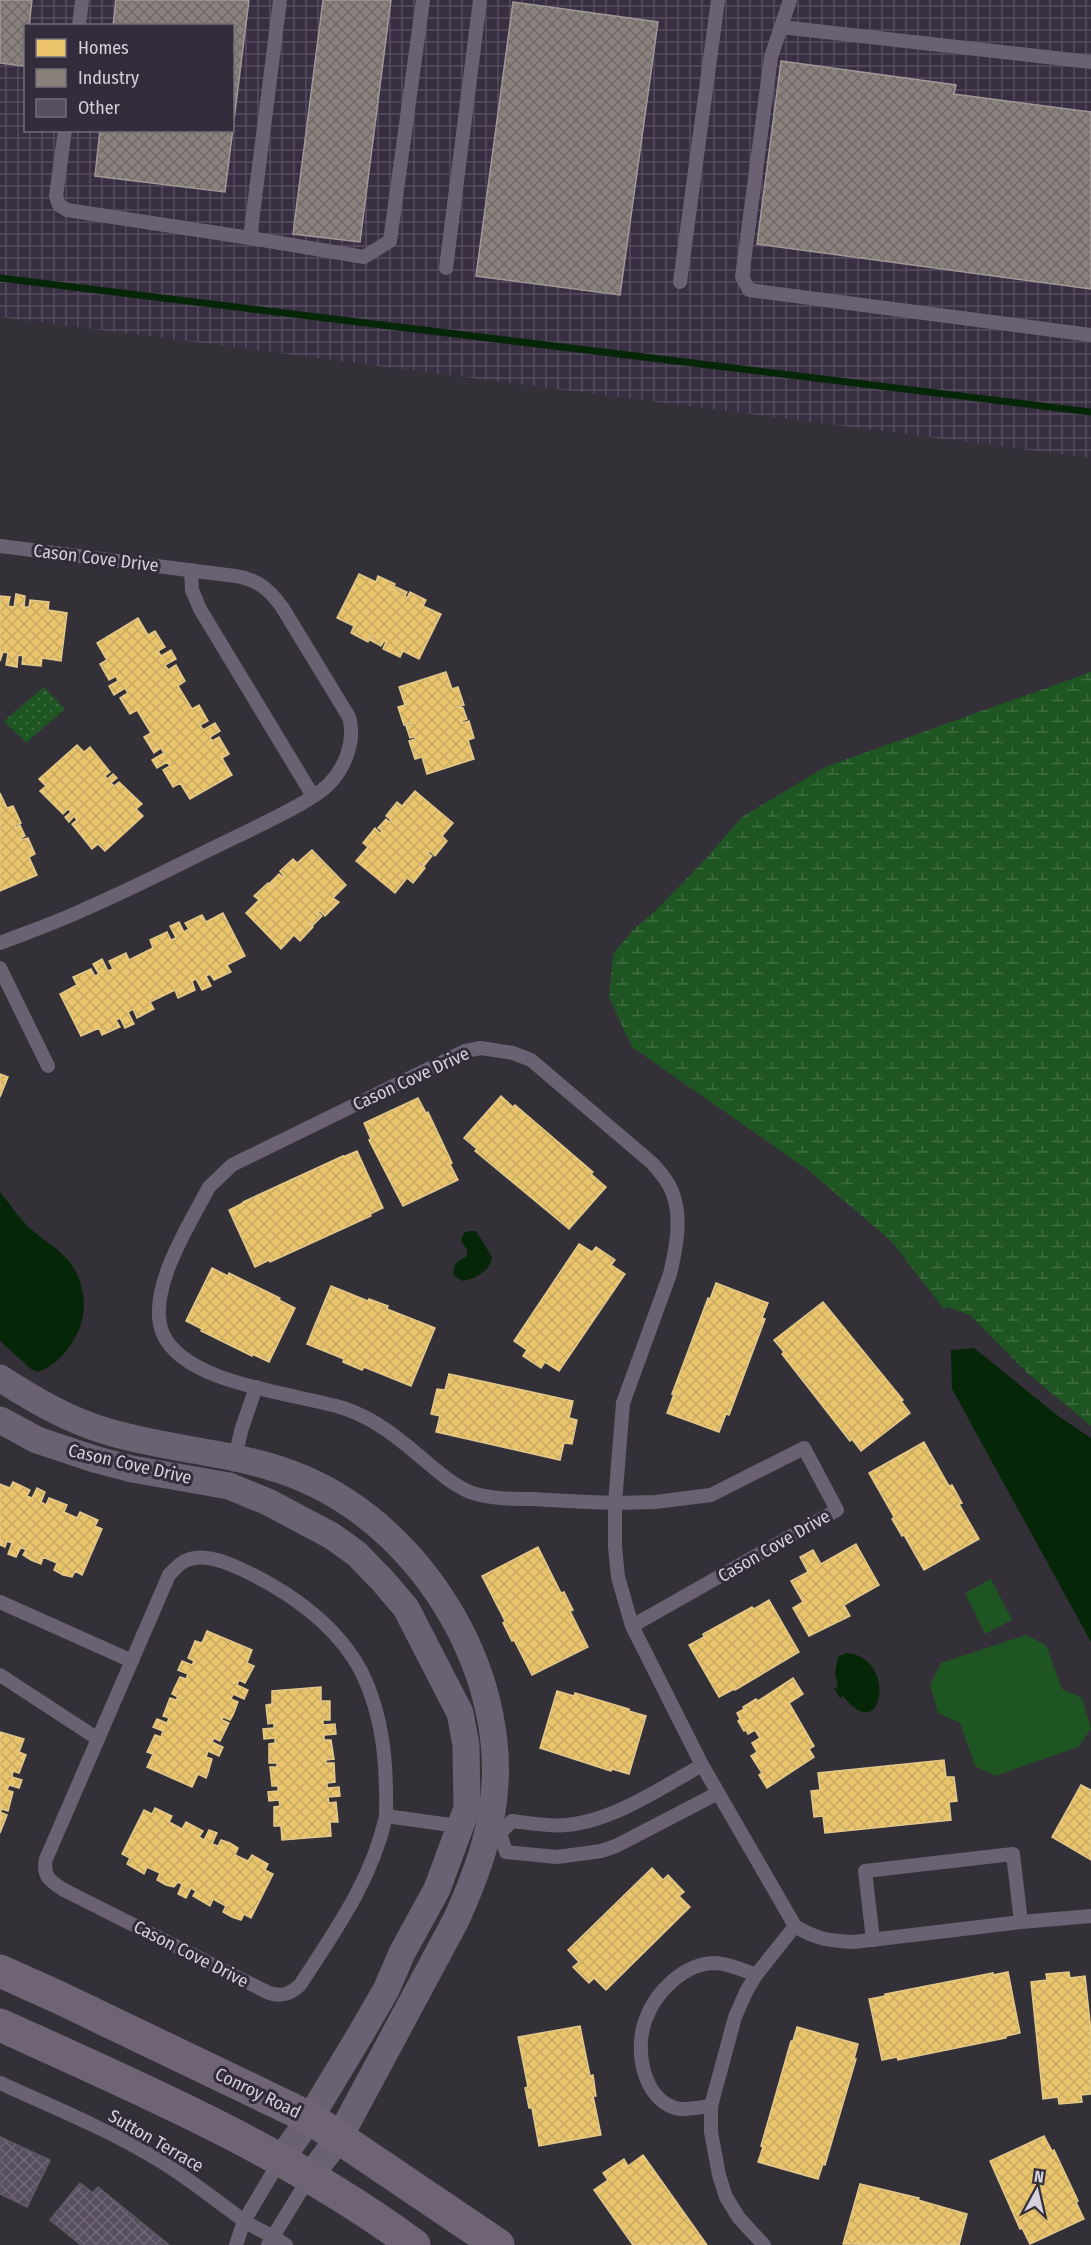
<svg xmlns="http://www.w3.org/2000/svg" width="1091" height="2245" font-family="'Fira Sans Condensed',sans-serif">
<defs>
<pattern id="industrial-grid" width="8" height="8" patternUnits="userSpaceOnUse" patternTransform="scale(1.5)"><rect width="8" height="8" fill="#392f42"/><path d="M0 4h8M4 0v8" fill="none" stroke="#554c5d"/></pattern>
<pattern id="wetland-marsh" width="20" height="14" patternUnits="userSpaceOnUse" patternTransform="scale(1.5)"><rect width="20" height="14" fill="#1f5522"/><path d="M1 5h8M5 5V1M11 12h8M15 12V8" fill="none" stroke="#3f6c42"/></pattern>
<pattern id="park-dots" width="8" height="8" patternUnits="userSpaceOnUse" patternTransform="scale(1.5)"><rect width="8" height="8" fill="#1f5522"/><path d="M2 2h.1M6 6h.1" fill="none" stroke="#3f6c42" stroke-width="1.8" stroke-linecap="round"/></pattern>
<pattern id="homes-cross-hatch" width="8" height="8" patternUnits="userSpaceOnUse" patternTransform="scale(1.5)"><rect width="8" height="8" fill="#e9c46a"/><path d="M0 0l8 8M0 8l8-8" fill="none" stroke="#c7a962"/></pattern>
<pattern id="industry-cross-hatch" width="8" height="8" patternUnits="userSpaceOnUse" patternTransform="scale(1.5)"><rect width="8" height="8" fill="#8a817c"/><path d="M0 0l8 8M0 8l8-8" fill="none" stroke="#706a68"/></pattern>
<pattern id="building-cross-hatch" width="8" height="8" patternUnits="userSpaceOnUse" patternTransform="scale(1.5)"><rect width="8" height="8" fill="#584e61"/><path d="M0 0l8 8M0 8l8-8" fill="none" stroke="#6f6677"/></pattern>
</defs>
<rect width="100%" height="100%" fill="#333038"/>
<!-- industrial -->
<path fill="url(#industrial-grid)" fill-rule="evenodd" d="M0,0H1091V458L0,317ZM26,26H232V130H26Z"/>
<!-- grass -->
<g fill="#1f5522">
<path d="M991,1579L1012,1620L985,1634L965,1593Z"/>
<path d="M1026,1635L1046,1645L1062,1689L1082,1698L1091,1729L1078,1747L995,1776L975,1766L960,1723L938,1713L930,1685L941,1663Z"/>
</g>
<!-- wetland -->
<path fill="url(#wetland-marsh)" d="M1091,672V1426L1025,1371L970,1315L948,1307L944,1309L890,1240L808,1170L632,1047L609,997L613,954L634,929L655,911L702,863L742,817L825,767Z"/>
<!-- park -->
<path fill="url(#park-dots)" d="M44,687L65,709L26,743L4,721Z"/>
<!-- water -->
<g fill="#062608">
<path d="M0,1192C10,1204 20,1220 33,1231C43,1240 56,1247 65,1257C85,1277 89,1310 77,1334C68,1352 56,1365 38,1372L31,1369L0,1341Z"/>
<path d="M468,1231H476L492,1257C490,1271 477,1278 463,1281L455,1277L453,1272L456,1263L467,1256V1250L461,1240L464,1233Z"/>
<path d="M974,1348L1058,1416L1091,1438V1642L952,1389L951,1350Z"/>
<path d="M846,1653C898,1656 884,1749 843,1696L840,1698L834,1688L838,1687L835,1673L838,1657Z"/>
</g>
<!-- homes -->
<g fill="url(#homes-cross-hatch)" stroke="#e3c88c" stroke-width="1.5">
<path d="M359,574L376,582L378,576L395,584L393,590L394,591L396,587L407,592L405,596L407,598L410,592L426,600L423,606L441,614L419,659L403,651L400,657L383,649L386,642L384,641L381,646L370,640L373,636L371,635L368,642L351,633L354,626L337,618Z"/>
<path d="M16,594L25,596L24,607H29L30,600L49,602L48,610L67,613L61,661L42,658L41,666L22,664L23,656L18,655L17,667L6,665L8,653L3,652L0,661V596L10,597L8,606L14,607Z"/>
<path d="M138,618L148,635L155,631L165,647L158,651L161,656L171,650L176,659L165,665L168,670L176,665L185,681L178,686L192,709L199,705L208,721L200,725L203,730L215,723L220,731L210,737L212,741L219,737L229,754L222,758L232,775L190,799L180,783L173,787L163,770L170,766L167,762L157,768L152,760L164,753L161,748L154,753L144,737L151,733L137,710L130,714L120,698L128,693L125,688L114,695L109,686L118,681L116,676L109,680L100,664L107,660L97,643Z"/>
<path d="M446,672L452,689L458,687L464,705L458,707L463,708L467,719L462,721L463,723L469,721L474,738L468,740L474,759L427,774L422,757L415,759L409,741L416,739L415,737L410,738L406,726L411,725V723L404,725L398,707L405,705L399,687Z"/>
<path d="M77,745L84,752L90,747L110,772L105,776L107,779L113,774L117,778L111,783L114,786L119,782L142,804L136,809L143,816L105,851L98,844L92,849L72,824L77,820L74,816L69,822L65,817L71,812L68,809L63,814L40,791L46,786L39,779Z"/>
<path d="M415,791L453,823L442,836L447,841L435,856L430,851L428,853L432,856L424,866L420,862L419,864L425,868L413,883L407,878L395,893L356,861L368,847L363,843L375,828L380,833L382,831L378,828L386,819L389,822L391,820L386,816L397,802L402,806Z"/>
<path d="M0,793L7,808L13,806L21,823L15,825L16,827L20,825L25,836L21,838V840L28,838L35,854L29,857L37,875L0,891Z"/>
<path d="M312,850L346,885L333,898L339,902L325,916L320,911L318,912L322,916L313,925L308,922L313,927L300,941L294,935L281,949L246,913L259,900L254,896L268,883L273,887L274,886L270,883L279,874L283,877L284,876L280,871L293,859L297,863Z"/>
<path d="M223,913L245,956L227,965L231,972L214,980L210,974L206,976L211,986L202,990L196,979L192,981L195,990L178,998L175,990L150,1002L154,1009L137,1018L133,1009L128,1012L134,1024L125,1028L120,1018L116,1020L120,1027L102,1035L99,1028L81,1036L60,994L77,985L73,977L91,969L95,976L99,974L93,964L102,959L108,971L113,969L109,961L126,953L129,960L153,948L150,940L167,932L171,940L176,938L170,926L179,922L184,932L189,929L185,923L202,915L206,922Z"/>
<path d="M0,1074L8,1077L0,1097Z"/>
<path d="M501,1096L513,1107L515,1105L593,1172L591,1174L606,1187L569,1229L475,1151L477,1149L464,1138Z"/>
<path d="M418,1098L426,1113L428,1112L452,1163L450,1164L458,1180L403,1206L369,1140L371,1139L364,1123Z"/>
<path d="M357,1151L383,1208L370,1214L371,1216L270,1262L269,1260L255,1267L229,1210L243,1203V1202L343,1156V1157Z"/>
<path d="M579,1244L592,1252L596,1247L615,1260L611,1265L625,1274L559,1371L545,1362L541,1368L523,1356L527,1350L514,1341Z"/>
<path d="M212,1268L228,1276L229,1273L280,1298L279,1300L295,1308L269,1362L252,1354V1356L201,1331L202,1329L186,1321Z"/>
<path d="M716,1283L768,1303L762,1318L765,1319L729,1415L726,1414L719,1432L667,1413L674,1394H672L708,1298L710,1299Z"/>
<path d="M331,1286L368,1301L369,1299L388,1306L387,1309L435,1328L411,1386L364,1367L362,1370L343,1362L344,1359L307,1344Z"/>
<path d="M823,1302L903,1400L901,1401L910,1413L861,1451L852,1439L850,1441L782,1354L784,1352L774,1340Z"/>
<path d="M449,1374L573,1401L569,1418L577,1420L572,1444L564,1443L560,1460L436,1432L440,1416L431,1414L437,1389L445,1390Z"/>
<path d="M924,1442L949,1486L952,1485L962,1503L959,1504L979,1539L924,1570L904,1535L902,1536L892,1519L894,1517L869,1473Z"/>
<path d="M13,1482L30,1490L27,1496L32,1498L37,1488L45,1492L41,1502L46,1505L49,1498L67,1505L64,1512L77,1518L80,1512L98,1520L95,1526L102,1529L82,1575L75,1571L72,1577L63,1575L54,1570L57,1563L43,1557L41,1564L31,1560L23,1555L26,1550L21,1547L16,1557L8,1554L12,1543L7,1541L5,1547L0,1545V1484L10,1488Z"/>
<path d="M856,1544L879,1585L844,1605L850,1616L809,1636L793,1608L803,1602L791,1581L808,1572L800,1557L813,1550L821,1564Z"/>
<path d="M538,1547L561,1593L564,1592L573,1610L570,1611L588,1647L532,1675L514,1640L512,1641L503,1623L505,1621L482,1576Z"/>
<path d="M769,1600L799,1652L735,1690L734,1689L719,1697L689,1645L704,1637L703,1634L752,1607L754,1609Z"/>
<path d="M207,1631L252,1650L247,1663L254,1666L245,1683L239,1680L237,1685L248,1690L244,1699L233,1694L231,1699L238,1702L233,1715L230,1720L223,1717L222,1720L229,1723L220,1741L214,1738L212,1742L223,1747L219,1756L208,1751L206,1757L212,1759L208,1773L206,1778L198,1774L192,1787L147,1767L153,1754L147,1752L155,1735L161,1737L163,1731L153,1727L157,1719L167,1723L169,1718L163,1716L170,1698L176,1700L178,1697L172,1694L174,1689L180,1677L186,1679L188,1674L178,1670L182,1661L192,1665L194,1661L188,1658L193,1646L195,1641L202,1643Z"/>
<path d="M793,1678L803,1694L789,1703L814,1746L809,1749L814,1757L767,1788L759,1775L762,1773L751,1756L757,1752L752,1743L760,1738L755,1730L748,1734L746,1730L744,1731L738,1721L740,1719L737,1713L744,1709L743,1707L756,1699L758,1701Z"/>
<path d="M321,1687V1701H330V1720H323V1725L335,1724L336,1734L324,1735V1740H331L334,1759L326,1760V1763H334L335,1782L327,1783V1788L339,1787L340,1796L328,1797L329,1803L336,1802L338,1822H330L331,1836L282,1840L281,1826H274V1807L280,1806L279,1800L269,1801L268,1792L278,1791V1786H272L270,1767H277V1763H269V1744L275,1743V1738L264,1739L263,1729L274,1728V1723L268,1724L266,1705L272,1704V1691Z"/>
<path d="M557,1691L574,1696L575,1693L629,1709V1711L646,1716L629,1774L612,1769L611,1771L540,1748Z"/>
<path d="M0,1732L24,1739L19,1752L26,1755L19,1773L13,1771L12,1777L22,1780L19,1788L9,1785L7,1790L13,1792L8,1811L2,1809L0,1812L7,1815L0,1833Z"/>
<path d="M944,1760L946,1777H954L957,1801L949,1802L951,1820L825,1833L823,1816L814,1817L811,1791L820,1790L818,1773Z"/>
<path d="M1081,1785L1091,1790V1860L1052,1837Z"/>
<path d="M155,1808L172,1816L169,1822L182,1829L186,1822L203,1831L199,1837L204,1840L209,1830L217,1833L212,1844L218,1846L221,1840L230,1843L238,1848L235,1855L248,1861L252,1855L268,1864L265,1870L273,1874L251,1918L244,1914L241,1920L232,1917L223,1912L226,1906L213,1899L210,1906L193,1896L196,1891L191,1888L186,1898L178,1894L182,1884L178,1882L174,1887L166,1885L157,1880L160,1873L147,1867L144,1874L127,1864L130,1858L122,1854L144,1810L152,1814Z"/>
<path d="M652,1868L663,1880L668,1875L684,1892L679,1896L690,1907L606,1990L594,1978L589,1983L573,1967L579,1962L568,1950Z"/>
<path d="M1008,1972L1020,2033L1006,2036V2038L898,2060L897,2057L882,2060L869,1999L885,1996V1994L993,1973V1975Z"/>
<path d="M1069,1972L1070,1978L1085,1976L1091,2031V2094L1081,2095L1082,2102L1059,2104L1058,2097L1043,2099L1031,1982L1047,1980L1046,1974Z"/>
<path d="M580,2026L590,2076L593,2075L596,2096H593L601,2135L539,2146L532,2108H529L525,2088L528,2087L518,2037Z"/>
<path d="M797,2027L858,2044L854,2059H856L825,2165L823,2164L818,2179L758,2162L763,2147L761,2146L791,2041H793Z"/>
<path d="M1044,2136L1052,2151L1054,2150L1078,2201L1076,2202L1084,2219L1030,2244L1022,2228L1020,2229L990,2161Z"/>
<path d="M643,2155L707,2245H633L594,2190L608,2180L603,2173L624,2159L628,2166Z"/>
<path d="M860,2184L919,2198L918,2200L967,2214L959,2245L843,2244Z"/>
</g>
<!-- industry -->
<g fill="url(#industry-cross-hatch)" stroke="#a09998" stroke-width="1.5">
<path d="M0,0H32L29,26H26L23,66L0,63Z"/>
<path d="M116,0H249L225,192L95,176L100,130H232V26H113Z"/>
<path d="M323,0H391L360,242L293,234Z"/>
<path d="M513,2L658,22L620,295L476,276Z"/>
<path d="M781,61L956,85L954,94L1091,112V289L757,244Z"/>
</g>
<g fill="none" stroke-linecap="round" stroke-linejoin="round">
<!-- stream -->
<path stroke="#062608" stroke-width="7" d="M0,278L1091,412"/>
</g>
<!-- building -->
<g fill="url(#building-cross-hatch)" stroke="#5e5b62" stroke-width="1.5">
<path d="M0,2137L50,2160L27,2207L0,2194Z"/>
<path d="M80,2183L93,2193L98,2187L169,2245H81L50,2220Z"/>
</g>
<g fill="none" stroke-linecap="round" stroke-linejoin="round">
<!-- service -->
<g stroke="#6a6273" stroke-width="14">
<path d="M790,0L771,57L742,277L749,290L1091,335"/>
<path d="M79,26L82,0"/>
<path d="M781,27L1091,62"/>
<path d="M65,130L56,196L59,205L67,210L250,238L280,0"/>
<path d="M250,238L364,257L390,241L423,0"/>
<path d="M446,268L480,0"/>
<path d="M680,282L718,0"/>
<path d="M0,546L235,576C257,579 269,589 282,607L349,717C356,740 345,768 329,784C311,802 262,824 238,836C187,860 137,887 85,909C58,922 28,932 0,943"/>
<path d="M191,570L192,590L200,609L313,796"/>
<path d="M0,968L48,1066"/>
<path d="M481,1048L513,1053L531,1060L652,1163C660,1172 669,1182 673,1194C682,1219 676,1249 670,1274L623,1403L615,1503C587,1502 560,1501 533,1499C513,1499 489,1499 470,1492C455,1486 442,1475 429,1464C402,1441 377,1419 343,1408C295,1393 186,1385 163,1334C145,1292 190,1224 209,1187L232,1165L465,1051Z"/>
<path d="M234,1463L241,1431L256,1387"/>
<path d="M0,1602L132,1661"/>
<path d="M632,1626L837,1510L804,1448L711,1495L655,1502L615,1503V1547L618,1577L632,1626L702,1765L795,1926C816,1939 829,1941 854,1942L1021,1922L1091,1916"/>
<path d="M0,1675L98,1739"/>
<path d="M386,1816C372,1880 335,1931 300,1985C290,1994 282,1997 269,1993L64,1890C51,1882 42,1876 46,1859L169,1575C176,1568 180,1562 190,1559C207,1554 228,1563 243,1570C290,1592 338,1626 362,1673C384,1718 387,1767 386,1816L465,1827"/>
<path d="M500,1833L506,1852L557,1857L601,1851L616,1846L718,1793"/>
<path d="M500,1833L512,1821C530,1823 549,1827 567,1825C613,1821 663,1787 702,1765"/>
<path d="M873,1940L865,1871L1013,1854L1021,1922"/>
<path d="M0,2083C53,2107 107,2129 157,2159C187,2177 214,2199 243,2220C256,2229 272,2235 286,2245"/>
<path d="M711,2106C701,2107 684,2111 675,2108C642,2097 635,2049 645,2021C655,1992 684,1963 716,1963C730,1964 743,1970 756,1975"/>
<path d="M236,2245L244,2221L281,2159"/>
<path d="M268,2245L310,2176"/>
<path d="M764,2245L739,2218L726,2197L719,2175L711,2132V2106L735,2017L746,1992L756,1975L795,1926"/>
</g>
<!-- minor -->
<g stroke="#6a6273" stroke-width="27">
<path d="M0,1378C34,1400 70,1421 109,1432C173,1451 241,1452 302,1478C426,1530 517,1683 491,1817C485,1852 471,1887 456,1920L339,2138L310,2176"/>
<path d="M0,1420L37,1440L94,1459L132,1469L229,1486L268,1502L332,1536L357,1554L383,1581L406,1608L460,1713L466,1745L467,1808L437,1889L402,1953L386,1990L360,2035L310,2118L281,2159"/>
</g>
<!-- secondary -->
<g stroke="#6e6476" stroke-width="33">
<path d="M0,1971L58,1997L310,2118L498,2245"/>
<path d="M0,2025C142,2089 288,2152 414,2245"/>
</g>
</g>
<g text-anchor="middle" stroke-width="6" stroke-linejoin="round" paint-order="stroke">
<!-- street labels -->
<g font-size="18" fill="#d5d1db" stroke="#332c3b">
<text transform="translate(96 558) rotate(7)" y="6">Cason Cove Drive</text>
<text transform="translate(411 1079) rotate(-25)" y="6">Cason Cove Drive</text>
<text transform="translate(130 1464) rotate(13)" y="6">Cason Cove Drive</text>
<text transform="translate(774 1546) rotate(-30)" y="6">Cason Cove Drive</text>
<text transform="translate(191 1954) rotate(27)" y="6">Cason Cove Drive</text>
<text transform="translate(258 2093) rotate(26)" y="6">Conroy Road</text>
<text transform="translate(156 2141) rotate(30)" y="6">Sutton Terrace</text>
</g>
</g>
<!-- legend -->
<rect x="24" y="24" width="210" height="108" fill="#332c3b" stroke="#746e7b" stroke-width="1.5"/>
<rect x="36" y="39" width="30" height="18" fill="#e9c46a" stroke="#746e7b" stroke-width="1.5"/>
<text x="78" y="54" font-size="18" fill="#d5d1db">Homes</text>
<rect x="36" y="69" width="30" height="18" fill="#8a817c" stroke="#746e7b" stroke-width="1.5"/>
<text x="78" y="84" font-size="18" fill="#d5d1db">Industry</text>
<rect x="36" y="99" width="30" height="18" fill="#584e61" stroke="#746e7b" stroke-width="1.5"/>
<text x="78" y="114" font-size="18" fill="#d5d1db">Other</text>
<!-- north arrow -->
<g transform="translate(1037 2191) rotate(8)" stroke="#332c3b" stroke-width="4.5" paint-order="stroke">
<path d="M0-4.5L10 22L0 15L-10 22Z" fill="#d5d1db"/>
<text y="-9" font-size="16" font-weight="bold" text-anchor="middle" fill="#d5d1db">N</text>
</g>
</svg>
